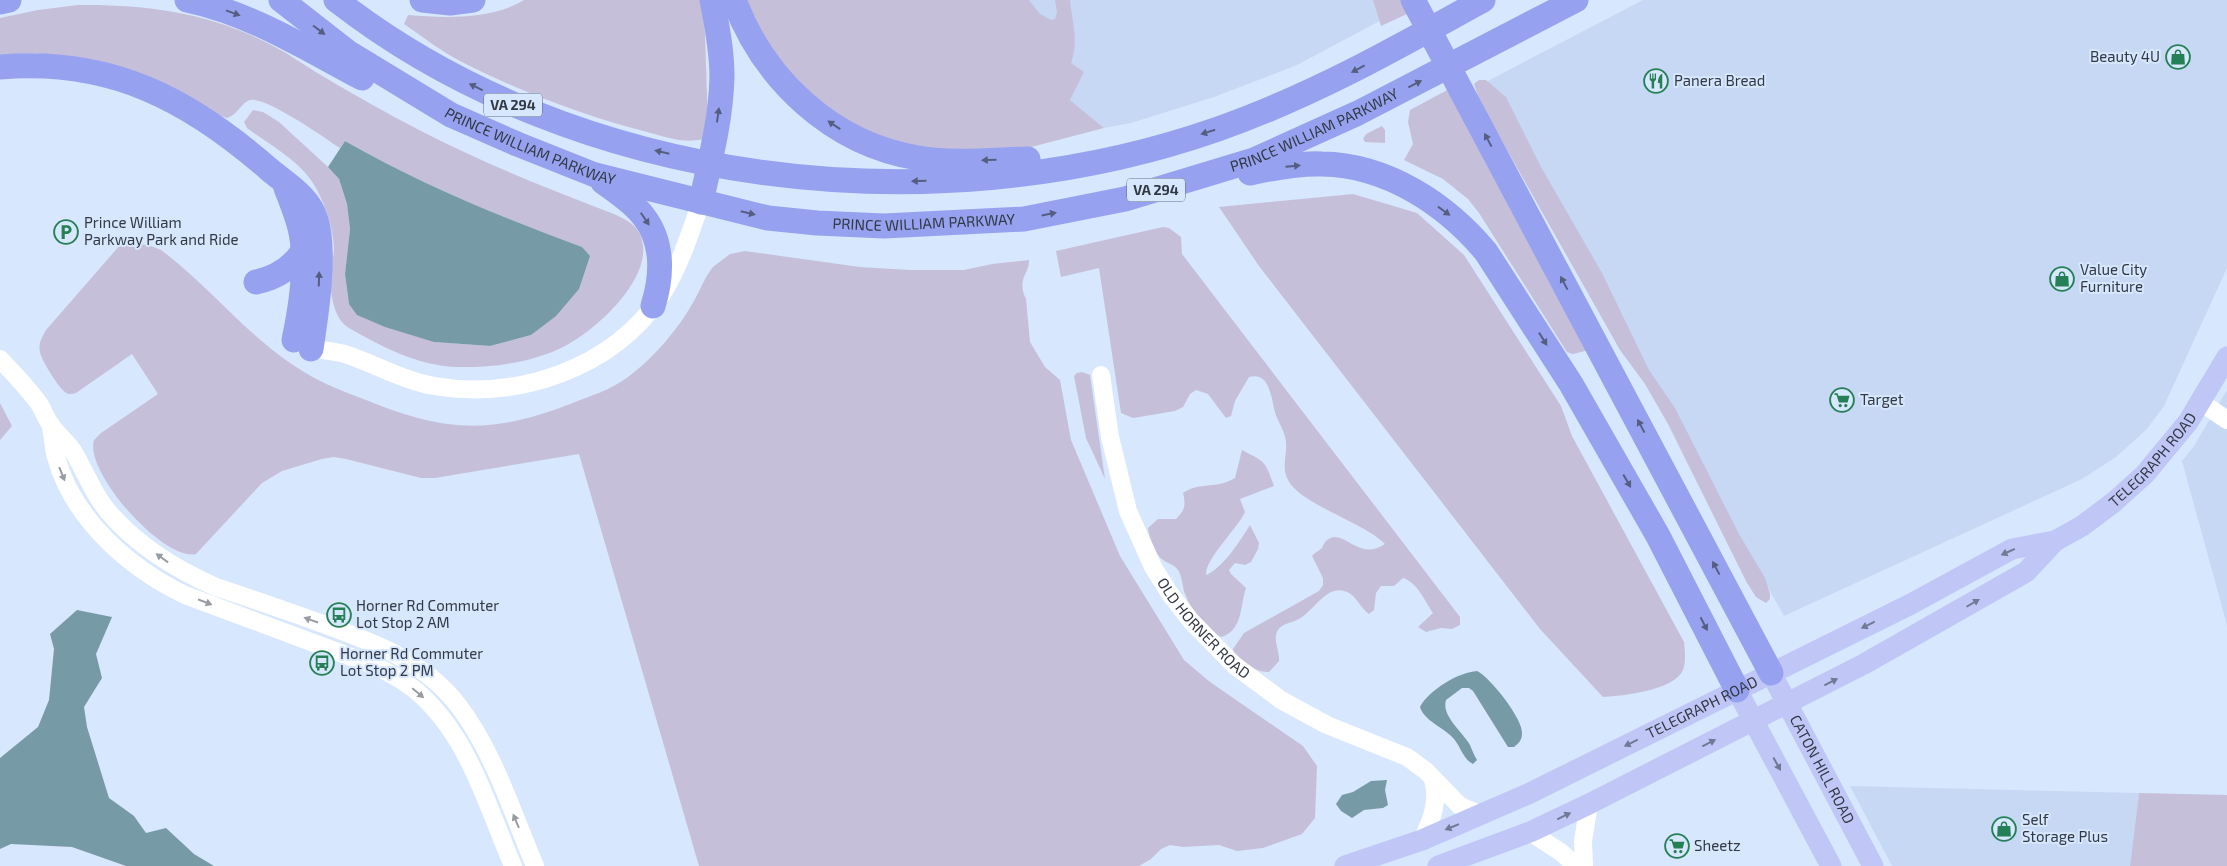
<svg xmlns="http://www.w3.org/2000/svg" width="2227" height="866" font-family="'Exo 2',sans-serif">
<rect width="100%" height="100%" fill="#d7e7fd"/>
<!-- built -->
<g fill="#c6d8f3">
<path d="M1029,0H1383L1389,16L1297,65L1214,97L1131,123L1104,128L1070,100L1067,61L1045,21Z"/>
<path d="M1643,0H2227V268L2164,406L2146,430L2116,457L2082,479L1784,616L1484,83Z"/>
<path d="M2227,390V625L2182,461L2194,446Z"/>
<path d="M1850,786L2139,793L2130,866H1892Z"/>
</g>
<!-- green -->
<g fill="#c6bfda">
<path d="M524,0H701L705,34L708,127L703,139C685,144 666,137 647,132C584,116 521,92 462,62C442,52 423,37 404,24L408,15C445,18 491,20 524,0Z"/>
<path d="M743,0H1029L1040,14L1051,20L1055,19L1057,12L1055,0H1070C1072,22 1079,41 1071,63L1084,72L1070,100L1104,128L1012,152L987,155L880,144L787,77Z"/>
<path d="M1373,0H1403L1409,13L1381,26Z"/>
<path d="M78,5C146,4 214,13 275,47C289,54 301,63 314,71C349,92 386,113 423,132C485,164 549,189 614,214C622,218 634,223 638,231C662,271 597,330 565,346C532,363 492,368 455,367C417,365 382,347 349,328C333,319 330,291 330,274C331,265 334,256 334,248C333,228 326,207 317,190C303,162 271,146 247,128L244,122L253,110L263,112L279,122L328,167L339,179L347,204L350,229L345,274L349,304L434,342L490,346L531,335L582,247C501,217 420,184 345,141L340,148C325,138 267,97 251,100C242,101 238,115 227,118L42,57L37,53L0,55V18L38,10Z"/>
<path d="M1479,80H1486L1506,97L1541,167L1602,273L1649,370L1675,408L1739,534L1765,578L1770,594V599L1766,603L1756,597L1747,583L1668,424L1645,384L1620,350L1480,102L1474,84Z"/>
<path d="M1451,88L1589,350L1573,354L1567,352L1479,213L1468,199L1443,179L1404,160L1413,144L1408,122L1410,110Z"/>
<path d="M1382,126L1385,130V143L1365,142L1363,139L1366,134Z"/>
<path d="M1353,194L1417,213L1464,255L1561,406L1572,436L1684,642C1685,651 1686,662 1683,670C1675,690 1623,696 1603,697L1540,629L1259,266L1219,207Z"/>
<path d="M1163,227L1169,228L1181,237L1182,254L1460,617V625L1452,629L1441,628L1426,632L1418,627L1433,613C1424,600 1418,583 1403,578L1394,586H1381L1376,593L1374,610L1369,614C1360,608 1357,596 1347,592C1327,583 1314,611 1299,619C1292,623 1282,623 1278,630C1272,639 1280,651 1279,661L1269,672C1255,673 1245,662 1234,653L1233,649L1244,633L1319,591L1323,585V578L1312,556C1315,552 1319,551 1322,548C1323,546 1324,543 1326,541C1343,525 1357,563 1385,544C1362,521 1298,504 1287,478C1281,464 1289,450 1285,437C1283,428 1277,420 1275,412C1271,398 1270,371 1249,377L1235,401L1231,416L1226,418L1208,394L1196,390L1190,394L1183,407L1175,411L1133,418L1121,413L1099,268L1061,277L1056,251Z"/>
<path d="M130,242L151,246L161,250C211,287 250,340 304,372C323,384 345,392 366,400C445,432 490,435 570,404C590,396 611,390 628,377C655,357 681,326 696,297C702,286 705,277 713,267L730,254L745,251L860,267L910,270H964L992,264L1029,260C1030,273 1016,279 1026,299L1030,342L1045,367L1060,380L1071,440L1120,556L1184,660L1210,682L1303,746L1317,766L1315,818L1302,834L1263,848L1237,851L1219,845L1183,847L1170,845L1161,849L1151,859L1139,866H699L579,454L435,478H421L346,459L334,457L322,459L282,471L262,483L196,554C164,562 84,472 94,440L101,433L158,394L132,354L76,393C72,394 68,395 65,392C59,388 41,360 40,352C38,344 42,337 46,330L121,244Z"/>
<path d="M1082,372L1090,375L1105,479L1086,438L1074,376L1077,373Z"/>
<path d="M0,403L12,426L0,440Z"/>
<path d="M1242,450C1265,462 1265,460 1274,486L1240,499L1245,512C1238,528 1205,559 1206,575C1223,568 1240,541 1250,525L1259,543L1258,549L1251,562L1245,565L1235,563L1229,570L1231,574L1246,588C1240,605 1243,631 1221,637C1207,629 1192,612 1186,596C1182,588 1183,578 1178,570C1174,564 1168,564 1162,559C1155,554 1149,537 1148,528L1158,519H1176C1185,510 1186,505 1183,493C1197,482 1218,489 1235,478Z"/>
<path d="M2139,793L2227,795V866H2130Z"/>
</g>
<!-- water -->
<g fill="#779ba6">
<path d="M345,141C420,184 501,217 582,247L590,256L579,289L556,316L531,335L490,346L434,342L385,327L357,315L349,304L345,274L350,229L347,204L339,179L328,167Z"/>
<path d="M77,610L112,617L96,654L102,678L84,707L87,727L109,798L134,816L146,833L166,828L194,854L214,866H126L72,847L11,844L0,849V758L38,727L49,700L54,649L50,634Z"/>
<path d="M1477,671C1490,677 1524,720 1522,734C1522,740 1518,744 1514,747H1508L1473,691L1469,688H1462L1446,700C1441,716 1463,732 1470,745C1472,750 1474,755 1477,760L1473,764C1464,760 1460,746 1454,739C1445,728 1424,721 1420,707C1429,690 1459,672 1477,671Z"/>
<path d="M1387,780L1385,790L1388,805L1383,808L1364,810L1352,818L1341,811L1336,804L1342,795L1353,792L1371,781Z"/>
</g>
<g fill="none" stroke-linecap="round" stroke-linejoin="round">
<!-- minor -->
<g stroke="#fff" stroke-width="18">
<path d="M301,344C315,351 330,350 345,354C375,364 402,380 434,386C518,400 612,369 661,296C679,268 690,234 701,202"/>
<path d="M0,359C14,374 28,388 40,405C44,412 46,419 51,425C57,435 67,441 73,451C86,473 95,498 112,516C141,548 177,570 216,587C247,597 278,608 309,619C364,639 421,657 458,705C494,752 512,812 535,866"/>
<path id="s1" d="M1101,375L1110,437L1128,511L1153,567L1170,594L1191,621L1234,665L1281,700L1327,725L1407,757L1426,771L1460,806L1482,815"/>
<path d="M2202,403L2227,420"/>
<path d="M51,427C53,437 53,447 56,457C73,519 129,568 185,595L378,667C394,676 410,684 423,697C470,741 488,808 513,866"/>
<path d="M1530,832L1562,853L1576,866"/>
<path d="M1422,840C1432,819 1439,802 1433,779"/>
<path d="M1584,866L1583,841L1589,804"/>
</g>
<!-- major -->
<g stroke="#c0c7f6" stroke-width="21">
<path id="s2" d="M1771,673L1873,866"/>
<path d="M1737,690L1831,866"/>
<path id="s3" d="M1345,866L1422,840L1528,794L1911,604L2012,549L2055,541"/>
<path id="s4" d="M1438,866L1530,832L1589,804L1864,664L2026,572L2055,541L2082,526L2114,502L2145,474L2188,422L2227,357"/>
</g>
<!-- highway -->
<g stroke="#96a2f0" stroke-width="25">
<path d="M187,0C250,13 305,48 362,78"/>
<path id="s5" d="M281,0L349,53L451,115L517,144L595,175L768,218L817,223L884,226L1024,219L1125,199L1254,160L1358,113L1576,0"/>
<path d="M336,0C576,187 933,229 1218,129C1312,96 1397,48 1483,0"/>
<path d="M422,0L450,3L473,0"/>
<path d="M734,0C764,80 832,144 918,158C954,164 992,160 1028,159"/>
<path d="M1413,0L1771,673"/>
<path d="M0,2L9,0"/>
<path d="M0,67C111,58 189,99 271,171C288,185 310,198 316,220C326,252 316,316 311,349"/>
<path d="M1250,173C1273,168 1298,163 1322,164C1387,165 1446,204 1486,252L1571,384L1658,536L1737,690"/>
<path d="M603,182C617,192 634,203 644,217C664,243 662,277 653,306"/>
<path d="M286,188C291,201 297,215 300,228C308,261 301,307 294,340"/>
<path d="M701,202C710,161 721,119 722,77C722,51 717,25 712,0"/>
<path d="M256,282C275,278 292,268 303,251"/>
</g>
</g>
<!-- one-way arrows -->
<defs><path id="oneway-solid" d="M-6-.8H1V-3.2L6.5 0L1 3.2V.8H-6Z" transform="scale(1.25)"/></defs>
<g fill="#555e80">
<use href="#oneway-solid" transform="translate(233 13) rotate(20)"/>
<use href="#oneway-solid" transform="translate(319 30) rotate(37)"/>
<use href="#oneway-solid" transform="translate(1358 69) rotate(152)"/>
<use href="#oneway-solid" transform="translate(1415 84) rotate(-27)"/>
<use href="#oneway-solid" transform="translate(476 87) rotate(-154)"/>
<use href="#oneway-solid" transform="translate(718 115) rotate(-82)"/>
<use href="#oneway-solid" transform="translate(834 125) rotate(-146)"/>
<use href="#oneway-solid" transform="translate(1208 132) rotate(163)"/>
<use href="#oneway-solid" transform="translate(1488 140) rotate(-118)"/>
<use href="#oneway-solid" transform="translate(662 152) rotate(-167)"/>
<use href="#oneway-solid" transform="translate(989 160) rotate(178)"/>
<use href="#oneway-solid" transform="translate(1293 166) rotate(-5)"/>
<use href="#oneway-solid" transform="translate(919 181) rotate(179)"/>
<use href="#oneway-solid" transform="translate(1444 211) rotate(36)"/>
<use href="#oneway-solid" transform="translate(748 213) rotate(13)"/>
<use href="#oneway-solid" transform="translate(1049 214) rotate(-11)"/>
<use href="#oneway-solid" transform="translate(645 219) rotate(56)"/>
<use href="#oneway-solid" transform="translate(319 279) rotate(-88)"/>
<use href="#oneway-solid" transform="translate(1564 283) rotate(-118)"/>
<use href="#oneway-solid" transform="translate(1543 339) rotate(58)"/>
<use href="#oneway-solid" transform="translate(1641 426) rotate(-118)"/>
<use href="#oneway-solid" transform="translate(1627 481) rotate(60)"/>
<use href="#oneway-solid" transform="translate(1716 568) rotate(-118)"/>
<use href="#oneway-solid" transform="translate(1704 624) rotate(63)"/>
</g>
<g fill="#989ca2">
<use href="#oneway-solid" transform="translate(62 474) rotate(68)"/>
<use href="#oneway-solid" transform="translate(162 558) rotate(-144)"/>
<use href="#oneway-solid" transform="translate(205 602) rotate(21)"/>
<use href="#oneway-solid" transform="translate(311 620) rotate(-161)"/>
<use href="#oneway-solid" transform="translate(418 693) rotate(40)"/>
<use href="#oneway-solid" transform="translate(516 821) rotate(-113)"/>
</g>
<g fill="#727994">
<use href="#oneway-solid" transform="translate(2008 552) rotate(156)"/>
<use href="#oneway-solid" transform="translate(1973 603) rotate(-30)"/>
<use href="#oneway-solid" transform="translate(1868 625) rotate(154)"/>
<use href="#oneway-solid" transform="translate(1831 682) rotate(-27)"/>
<use href="#oneway-solid" transform="translate(1631 743) rotate(154)"/>
<use href="#oneway-solid" transform="translate(1709 743) rotate(-27)"/>
<use href="#oneway-solid" transform="translate(1777 764) rotate(61)"/>
<use href="#oneway-solid" transform="translate(1564 816) rotate(-26)"/>
<use href="#oneway-solid" transform="translate(1452 827) rotate(158)"/>
</g>
<!-- icons -->
<defs>
<g id="shop-ring" transform="scale(1.25)"><circle r="9.5" fill="#d7e7fd" stroke="#258055" stroke-width="1.5"/><path d="M-5-2.5h2.3a2.7 3.5 0 0 1 5.4 0H5L5.5 6h-11ZM-1.5-2.5h3a1.5 2.3 0 0 0-3 0Z" fill="#258055"/></g>
<g id="restaurant-ring" transform="scale(1.25)"><circle r="9.5" fill="#d7e7fd" stroke="#258055" stroke-width="1.5"/><path d="M-5-6h1v4h1v-4h1v4h1v-4h1v5L-1.5 .5V6h-2V.5L-5-1ZM5-6V6H3V1.5H1.5Q1.5-4 5-6Z" fill="#258055"/></g>
<g id="parking-ring" transform="scale(1.25)"><circle r="9.5" fill="#d7e7fd" stroke="#258055" stroke-width="1.5"/><path d="M-3.5-5.5H1a3.5 3.5 0 0 1 0 7H-1V5.5H-3.5ZM-1-3.4V-.6H.8a1.4 1.4 0 0 0 0-2.8Z" fill="#258055"/></g>
<g id="supermarket-ring" transform="scale(1.25)"><circle r="9.5" fill="#d7e7fd" stroke="#258055" stroke-width="1.5"/><path d="M-6-5.5h2.5l.6 2H6L4.5 2H-2.5L-4.4-4H-6ZM-1.5 3.2a1.3 1.3 0 1 0 .1 0ZM3 3.2a1.3 1.3 0 1 0 .1 0Z" fill="#258055"/></g>
<g id="bus-ring" transform="scale(1.25)"><circle r="9.5" fill="#d7e7fd" stroke="#258055" stroke-width="1.5"/><path d="M-5-6H5V4H4V6H2V4H-2V6H-4V4H-5ZM-3.5-4V0h7V-4ZM-3.5 1.2v1.5H-2V1.2ZM2 1.2v1.5H3.5V1.2Z" fill="#258055"/></g>
</defs>
<g fill-rule="evenodd">
<use href="#shop-ring" x="2178" y="57"/>
<use href="#restaurant-ring" x="1656" y="81"/>
<use href="#parking-ring" x="66" y="232"/>
<use href="#shop-ring" x="2062" y="279"/>
<use href="#supermarket-ring" x="1842" y="400"/>
<use href="#bus-ring" x="339" y="615"/>
<use href="#bus-ring" x="322" y="663"/>
<use href="#shop-ring" x="2004" y="829"/>
<use href="#supermarket-ring" x="1677" y="846"/>
</g>
<g text-anchor="middle" stroke-width="4" stroke-linejoin="round" paint-order="stroke">
<!-- shield labels -->
<g fill="#d7e7fd" stroke="#646d7c" stroke-width="1">
<rect x="484" y="93.5" width="58" height="23" rx="4"/>
<rect x="1127" y="178.5" width="58" height="23" rx="4"/>
</g>
<g font-size="14" font-weight="bold" fill="#323944">
<text x="513" y="110">VA 294</text>
<text x="1156" y="195">VA 294</text>
</g>
<!-- poi labels -->
<g font-size="15" fill="#323944" stroke="#d7e7fd" text-anchor="start">
<text x="2160" y="62" text-anchor="end">Beauty 4U</text>
<text x="1674" y="86">Panera Bread</text>
<text x="84" y="228">Prince William<tspan x="84" dy="17">Parkway Park and Ride</tspan></text>
<text x="2080" y="275">Value City<tspan x="2080" dy="17">Furniture</tspan></text>
<text x="1860" y="405">Target</text>
<text x="356" y="611">Horner Rd Commuter<tspan x="356" dy="17">Lot Stop 2 AM</tspan></text>
<text x="340" y="659">Horner Rd Commuter<tspan x="340" dy="17">Lot Stop 2 PM</tspan></text>
<text x="2022" y="825">Self<tspan x="2022" dy="17">Storage Plus</tspan></text>
<text x="1694" y="851">Sheetz</text>
</g>
<!-- street labels -->
<g font-size="15" fill="#323944" stroke="#d7e7fd">
<text dy="5" stroke="none"><textPath href="#s5" startOffset="1101">PRINCE WILLIAM PARKWAY</textPath></text>
<text dy="5" stroke="none"><textPath href="#s5" startOffset="291">PRINCE WILLIAM PARKWAY</textPath></text>
<text dy="5" stroke="none"><textPath href="#s5" startOffset="696">PRINCE WILLIAM PARKWAY</textPath></text>
<text dy="5" stroke="none"><textPath href="#s4" startOffset="829">TELEGRAPH ROAD</textPath></text>
<text dy="5" stroke="none"><textPath href="#s1" startOffset="280">OLD HORNER ROAD</textPath></text>
<text dy="5" stroke="none"><textPath href="#s3" startOffset="391">TELEGRAPH ROAD</textPath></text>
<text dy="5" stroke="none"><textPath href="#s2" startOffset="109">CATON HILL ROAD</textPath></text>
</g>
</g>
</svg>
